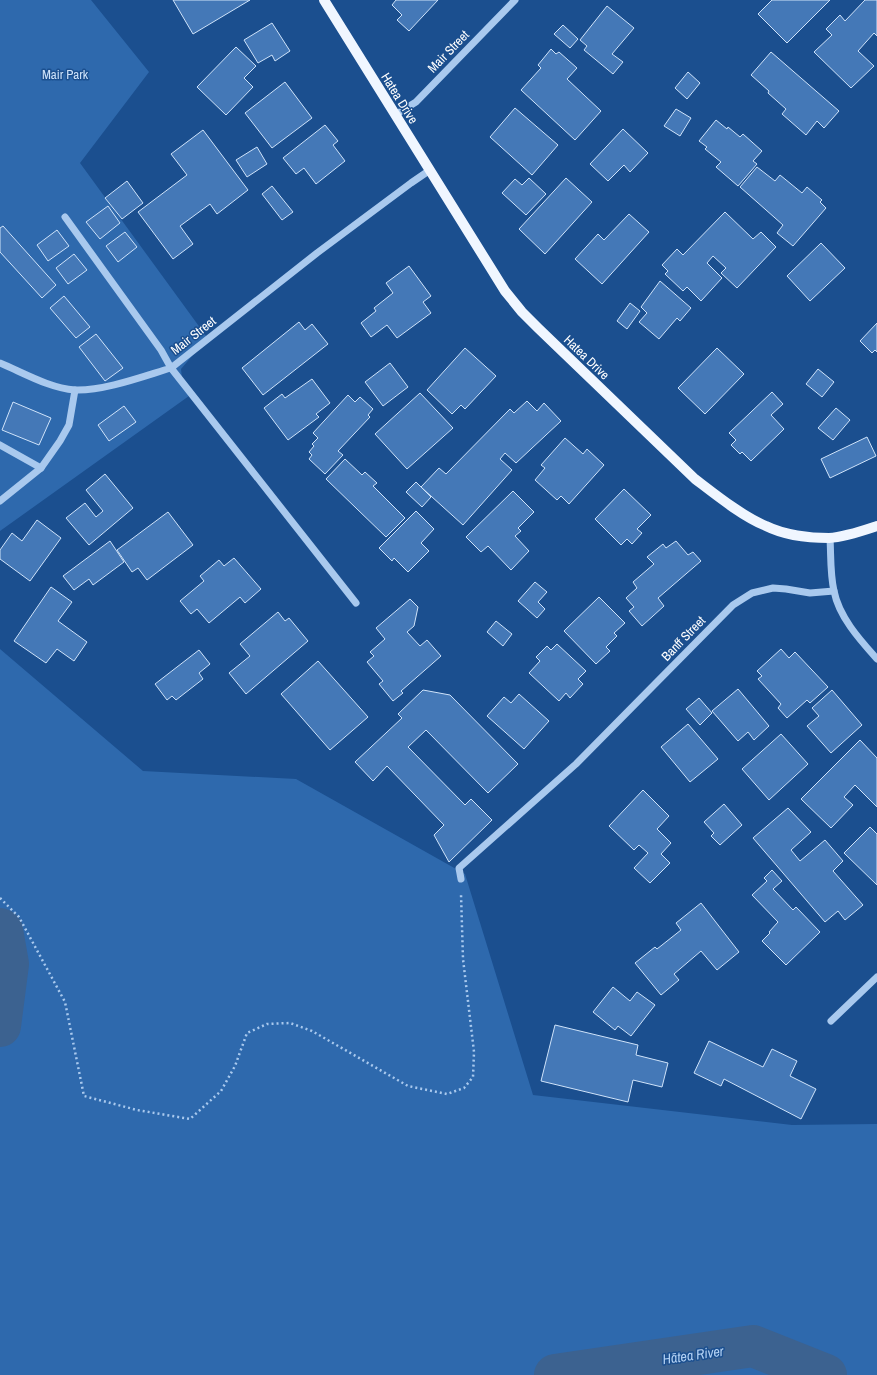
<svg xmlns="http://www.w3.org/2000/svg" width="877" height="1375" font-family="'Archivo Narrow',sans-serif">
<rect width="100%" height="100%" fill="#1b4f8f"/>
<!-- green -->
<g fill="#2e69ad">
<path d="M0,0H91L149,72L80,163L209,340L198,349L181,369L182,378L189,396L0,531Z"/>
<path d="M0,649L143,771L296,779L465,874L533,1095L792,1125L877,1124V1375H0Z"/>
</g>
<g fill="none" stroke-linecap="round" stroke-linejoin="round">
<!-- river -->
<g stroke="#3c6290" stroke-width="42">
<path d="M0,929L2,930L8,964L0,1026"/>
<path d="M555,1375L753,1346L826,1375"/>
</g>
</g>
<!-- building -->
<g fill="#4478b7" stroke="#cfe3fa">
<path d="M173,0H250L193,34Z"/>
<path d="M396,0H438L409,31L397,20L402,15L392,5Z"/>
<path d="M772,0H830L787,43L758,14Z"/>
<path d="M865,0H877V36L874,33L858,51L874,66L851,88L814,52L832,35L826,29L840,15L845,21Z"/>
<path d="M607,6L634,28L612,54L623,62L613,74L584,50L587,46L580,40Z"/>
<path d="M272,23L290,51L275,61L272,55L258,63L244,40Z"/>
<path d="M563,25L578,39L570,48L554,34Z"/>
<path d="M236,47L256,66L244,78L253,87L226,115L197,87Z"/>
<path d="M551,49L556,54L559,52L577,68L567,79L601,111L575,140L521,90L541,68L538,65Z"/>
<path d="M771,52L839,111L824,128L817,121L806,135L782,114L786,109L768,93L769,91L751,75Z"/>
<path d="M688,72L700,83L687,99L675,88Z"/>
<path d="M285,82L312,118L272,148L245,113Z"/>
<path d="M515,108L558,145L532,175L490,137Z"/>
<path d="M676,109L691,118L680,136L664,126Z"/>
<path d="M716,120L727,129L728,127L740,137L743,134L762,151L753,161L757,164L738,186L716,167L721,162L705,149L707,147L699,141Z"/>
<path d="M325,125L338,141L333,145L345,161L316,184L304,168L296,174L283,158Z"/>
<path d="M623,129L648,153L630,172L624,165L608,181L590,164Z"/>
<path d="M203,130L248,190L217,214L210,204L180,226L193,244L173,259L138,212L187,175L171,154Z"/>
<path d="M257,147L267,164L247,177L236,160Z"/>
<path d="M757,167L775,181L780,175L802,193L807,187L822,200L820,202L826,208L793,246L777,233L783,225L740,187Z"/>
<path d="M529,178L546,194L526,215L502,193L515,179L522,185Z"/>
<path d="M566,178L592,202L545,254L519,229Z"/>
<path d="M127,181L143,203L122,219L105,198Z"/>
<path d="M272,186L293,212L282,220L262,194Z"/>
<path d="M108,206L120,223L100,239L86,222Z"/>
<path d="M725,212L753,239L761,232L776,247L737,288L721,273L726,268L713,256L707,263L722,278L701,301L687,287L683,291L665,274L668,271L662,265L677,249L683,255Z"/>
<path d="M629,214L649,232L602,284L575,259L598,234L604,240Z"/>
<path d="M3,226L56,285L42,298L0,252V228Z"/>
<path d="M57,230L69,246L48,261L37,245Z"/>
<path d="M125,232L137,247L118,262L106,246Z"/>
<path d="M821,243L845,268L810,301L787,276Z"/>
<path d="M74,254L87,270L68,284L56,268Z"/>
<path d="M409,266L431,296L423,302L431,313L397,338L387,325L371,337L361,323L376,311L374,308L393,293L386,283Z"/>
<path d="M660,281L691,308L680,321L677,318L659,339L639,322L647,313L641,307Z"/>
<path d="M64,296L90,327L76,338L50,308Z"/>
<path d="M630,303L640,311L627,329L617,321Z"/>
<path d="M299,322L305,330L312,324L328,344L263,395L242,368Z"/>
<path d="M877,323V352L875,350L872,353L860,341Z"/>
<path d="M96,334L123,368L105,381L79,347Z"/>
<path d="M465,348L496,376L465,409L461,405L452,414L427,390Z"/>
<path d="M717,348L744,374L705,414L678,388Z"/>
<path d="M390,363L408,387L383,406L365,382Z"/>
<path d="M818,369L834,382L822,397L806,384Z"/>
<path d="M312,379L330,403L316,414L319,417L288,440L264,408L282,394L285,398Z"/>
<path d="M772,392L783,404L771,415L784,429L751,461L742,452L740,454L731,445L736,440L729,433Z"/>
<path d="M420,393L453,428L407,469L375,434Z"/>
<path d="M348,395L355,402L360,397L373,409L368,415L370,417L338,451L343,455L325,474L309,459L312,455L309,452L314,446L312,444L318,438L313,433Z"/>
<path d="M527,401L537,411L544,403L561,421L516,463L505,453L500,459L512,470L463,525L421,487L439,468L446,474L510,409L514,413Z"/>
<path d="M13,402L51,418L39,445L2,430Z"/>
<path d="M124,406L136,422L109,441L98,425Z"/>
<path d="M836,408L850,420L833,440L818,428Z"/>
<path d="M867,437L876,456L830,478L821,459Z"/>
<path d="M565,438L583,454L587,449L604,465L569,504L561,496L557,500L535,480L545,468L541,465Z"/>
<path d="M345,459L362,475L365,472L377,483L373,486L405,518L386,537L326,479Z"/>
<path d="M105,474L133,508L89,545L66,518L85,503L96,517L103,511L86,490Z"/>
<path d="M416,482L431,497L422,507L406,492Z"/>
<path d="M624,489L651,515L637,529L642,533L632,544L627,539L621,545L595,519Z"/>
<path d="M513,491L534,512L518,528L521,531L515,536L529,551L511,570L488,546L481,552L466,537Z"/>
<path d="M416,511L434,529L421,543L429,551L408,572L394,558L392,561L379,548Z"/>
<path d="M168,512L193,545L147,580L138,568L132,572L117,550Z"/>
<path d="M37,520L61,538L30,581L0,559V550L12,533L22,541Z"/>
<path d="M110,541L124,562L93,585L89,579L74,590L63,576Z"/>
<path d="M676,541L688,555L693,552L701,561L658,598L664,606L642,626L629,611L634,607L626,598L637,588L633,582L654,564L647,557L663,544L666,548Z"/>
<path d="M234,558L261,589L245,603L240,597L209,623L197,609L191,614L180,601L204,581L200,576L219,560L224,566Z"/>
<path d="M535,582L547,592L538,602L545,609L537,618L518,601Z"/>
<path d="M51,587L72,602L58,621L87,642L74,661L57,649L46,663L14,641Z"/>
<path d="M599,597L625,623L614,633L617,636L606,647L610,651L596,664L564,631Z"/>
<path d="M410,599L418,607L414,626L407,632L420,646L427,640L441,656L401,691L403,693L393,701L379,684L383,681L367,662L374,656L370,652L385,639L376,628Z"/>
<path d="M278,612L285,621L289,618L308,641L246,694L229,673L250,656L240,644Z"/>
<path d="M496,621L512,634L503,646L487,632Z"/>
<path d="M557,644L586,671L578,679L583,684L570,698L566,693L559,701L529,673L540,661L536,657L547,646L551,650Z"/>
<path d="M781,649L789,658L795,652L828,687L810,703L807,700L787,718L778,708L781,704L758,679L762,676L757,671Z"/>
<path d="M199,650L210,664L199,673L203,679L176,700L172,696L167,700L155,684Z"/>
<path d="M318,661L368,717L330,750L281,694Z"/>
<path d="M738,689L769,726L754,740L748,732L738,741L712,711Z"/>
<path d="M423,690L450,695L518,764L488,793L426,730L408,747L465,805L471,799L492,820L449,862L434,835L444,825L387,766L373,781L355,762L402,718L398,714Z"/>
<path d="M832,690L862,725L831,753L807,726L819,716L812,708Z"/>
<path d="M519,694L549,721L524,749L487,716L504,697L511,703Z"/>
<path d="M699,698L712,713L700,725L686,709Z"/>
<path d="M688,724L718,759L690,782L661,747Z"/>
<path d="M781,734L808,764L769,800L742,769Z"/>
<path d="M860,740L877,758V807L855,785L844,797L853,805L831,828L801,799Z"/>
<path d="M643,790L669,816L657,829L671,843L661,854L670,863L650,883L634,868L648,853L639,845L634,850L609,826Z"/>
<path d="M724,804L742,825L720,845L711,836L714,833L704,822Z"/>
<path d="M788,808L811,832L791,850L800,861L825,840L843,861L833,871L863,905L845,920L838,911L825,922L753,838Z"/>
<path d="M870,827L877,834V885L844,853Z"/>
<path d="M772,870L782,881L773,889L793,910L796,907L820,932L786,965L762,941L770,933L769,932L778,922L752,895L767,881L764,878Z"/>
<path d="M701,903L739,952L717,970L701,951L674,974L679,980L661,995L635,963L655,947L657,949L681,930L676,923Z"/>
<path d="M613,987L630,1001L637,992L655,1005L631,1036L618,1026L615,1030L593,1012Z"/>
<path d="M555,1025L638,1045L636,1055L668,1063L662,1087L633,1080L628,1102L541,1081Z"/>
<path d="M709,1041L763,1067L772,1049L797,1061L790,1076L816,1089L801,1119L724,1079L721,1086L694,1073Z"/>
</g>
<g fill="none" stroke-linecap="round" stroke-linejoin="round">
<!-- path -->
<path stroke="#a9c9ee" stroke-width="2.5" stroke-dasharray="2 3" stroke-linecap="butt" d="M0,898L19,917L65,1002L84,1096L137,1110L190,1119L221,1091L235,1066L247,1033L267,1024L290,1023L312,1031L408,1086L447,1094L464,1088L473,1077L474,1052L463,959L461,894"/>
<!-- minor -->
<g stroke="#a9c9ee" stroke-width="7">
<path d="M395,115L416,102L515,0"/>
<path d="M0,363C24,373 49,388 75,390C104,391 144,376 171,368L161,350L65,217"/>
<path d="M0,445L41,468"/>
<path d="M0,501L41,468L60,441L69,425L75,390"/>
<path d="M830,538C831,555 830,574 834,591C839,617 860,640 877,659"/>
<path d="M356,603L171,368L317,253L411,183L430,170"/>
<path d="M461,879L459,868L576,764L733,605L752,593L773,588L786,589L810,593L834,591"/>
<path d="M831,1021L877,977"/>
</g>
<!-- major -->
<path stroke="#f0f6ff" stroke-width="10" d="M324,0L505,291L522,312L538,328L695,479C716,495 742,516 766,526C784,535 810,538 829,538C845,537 862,531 877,526"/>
</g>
<g text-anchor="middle" stroke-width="3" stroke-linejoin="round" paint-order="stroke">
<!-- street labels -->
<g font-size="13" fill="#fff" stroke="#1b4f8f">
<text transform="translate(448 51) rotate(-46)" y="5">Mair Street</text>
<text transform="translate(400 98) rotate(58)" y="5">Hatea Drive</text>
<text transform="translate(193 335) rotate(-38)" y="5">Mair Street</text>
<text transform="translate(587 357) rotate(44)" y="5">Hatea Drive</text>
<text transform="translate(683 638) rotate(-46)" y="5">Banff Street</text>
</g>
<!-- park labels -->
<g font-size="13" fill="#cfe3fa" stroke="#1b4f8f">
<text x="65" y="79">Mair Park</text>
</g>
<!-- water labels -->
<g font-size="14" font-style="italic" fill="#b5d3f5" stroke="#1b4f8f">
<text transform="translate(693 1355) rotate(-8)" y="5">Hātea River</text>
</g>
</g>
</svg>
